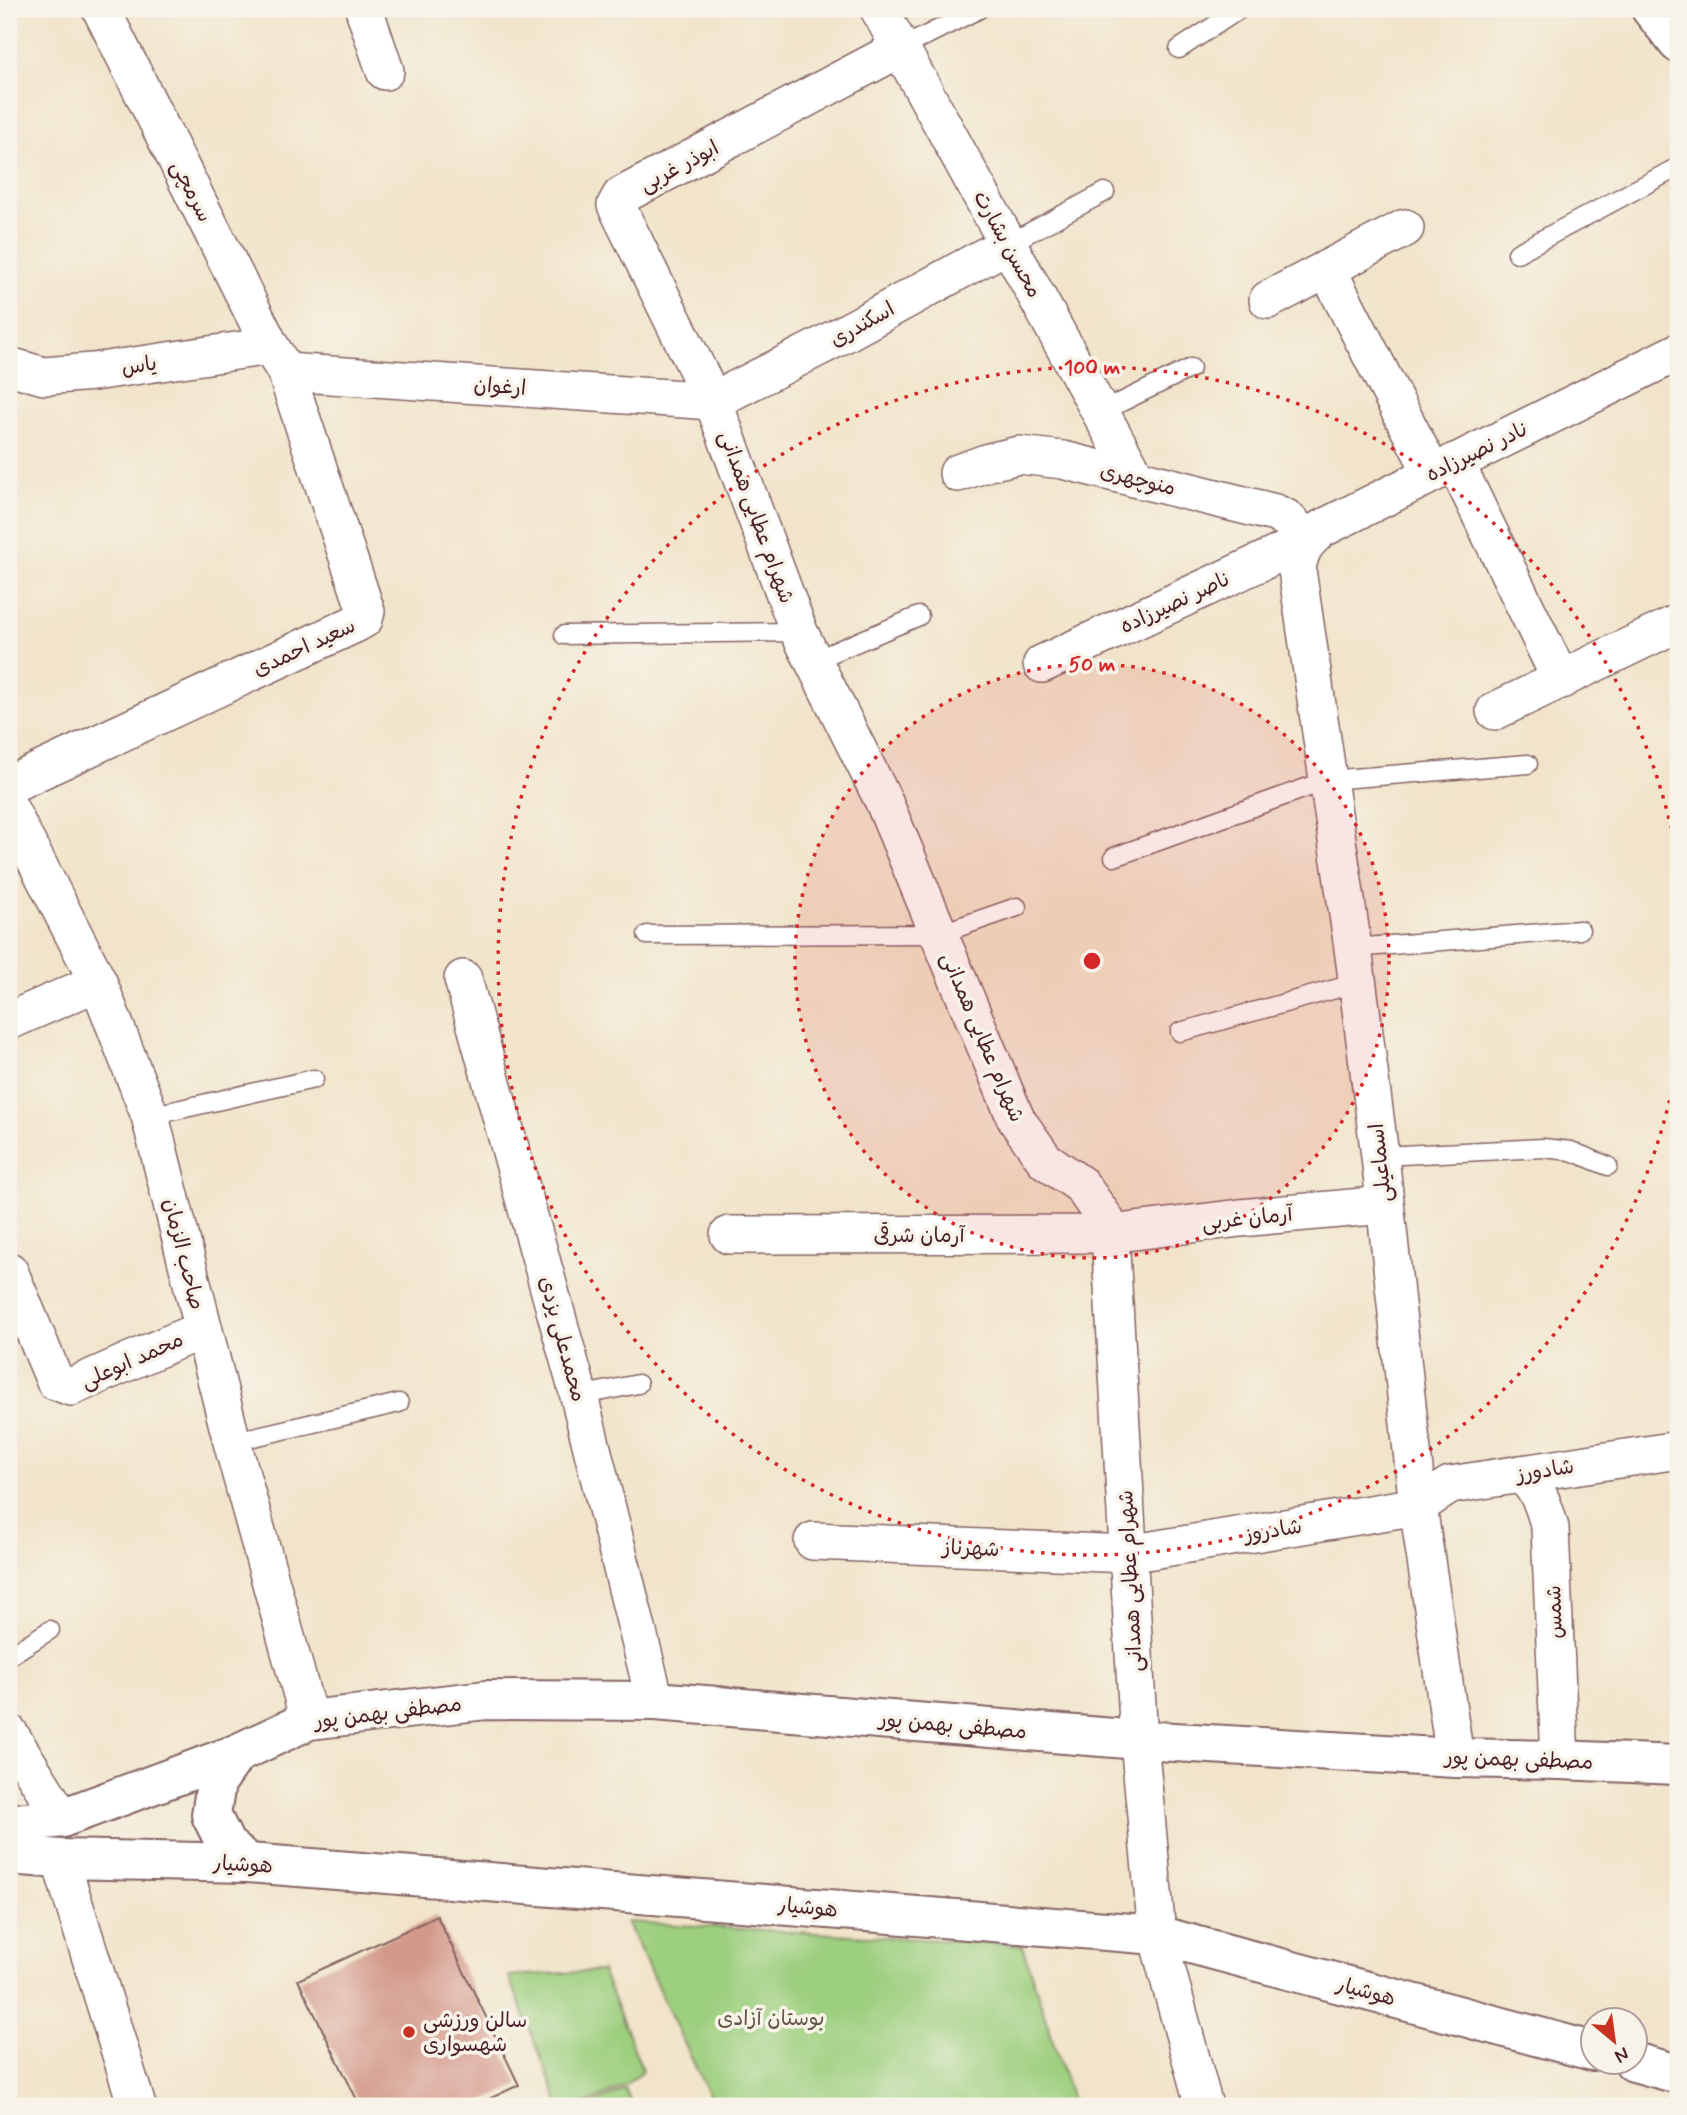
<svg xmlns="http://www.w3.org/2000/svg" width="1687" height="2115" font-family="Mynerve,'Playpen Sans Arabic',sans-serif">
<rect width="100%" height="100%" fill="#f7f3e8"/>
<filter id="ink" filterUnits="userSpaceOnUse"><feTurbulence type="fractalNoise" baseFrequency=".0143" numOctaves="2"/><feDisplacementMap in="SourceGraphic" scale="14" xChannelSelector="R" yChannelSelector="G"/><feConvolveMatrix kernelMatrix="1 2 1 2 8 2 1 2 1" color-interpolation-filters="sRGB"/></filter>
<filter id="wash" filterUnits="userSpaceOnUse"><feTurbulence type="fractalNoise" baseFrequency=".00686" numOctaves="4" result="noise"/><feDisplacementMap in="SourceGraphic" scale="28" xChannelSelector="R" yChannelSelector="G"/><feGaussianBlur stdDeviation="1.57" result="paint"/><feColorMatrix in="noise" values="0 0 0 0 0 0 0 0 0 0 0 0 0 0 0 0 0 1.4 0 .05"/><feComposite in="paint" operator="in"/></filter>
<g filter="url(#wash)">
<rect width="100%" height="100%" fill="#f1e4ca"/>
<!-- green -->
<g fill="#9ccf7e" stroke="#737754" stroke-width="2">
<path d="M627,1922L1022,1945L1074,2106H714Z"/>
<path d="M602,1971L643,2071L624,2086L582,2106H560L509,1976Z"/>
<path d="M625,2089L632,2106H588Z"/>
</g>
<g id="blocks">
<!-- building -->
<path fill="#d3998a" d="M437,1916L519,2085L474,2106H360L298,1980Z"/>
</g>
</g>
<g filter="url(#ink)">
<use href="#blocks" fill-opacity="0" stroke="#846463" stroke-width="2"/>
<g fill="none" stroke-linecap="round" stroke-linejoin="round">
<!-- lane casing -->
<g stroke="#846463" stroke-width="21">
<g id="lane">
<path d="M901,48L979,9"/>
<path d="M1179,49L1240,9"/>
<path d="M1008,244L1105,192"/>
<path d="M1517,253L1678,167"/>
<path d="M1101,412L1191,368"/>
<path d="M564,635L799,632"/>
<path d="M815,660L919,616"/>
<path d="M1114,857L1328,780L1528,764"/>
<path d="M647,935L939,934L1017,907"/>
<path d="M1353,948L1580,930"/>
<path d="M1180,1032L1357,983"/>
<path d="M150,1116L314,1079"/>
<path d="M1380,1156L1543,1148L1571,1151L1608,1166"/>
<path d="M579,1396L638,1384"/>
<path d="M232,1442L399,1403"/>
<path d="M9,1656L50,1630"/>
</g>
</g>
<!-- street casing -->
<g stroke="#846463" stroke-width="40">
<g id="street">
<path d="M364,9L385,71"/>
<path d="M879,9L1137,479"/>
<path d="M901,48L621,196L616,205L713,401L799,632L884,802L1016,1119L1045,1160L1081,1185L1105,1219L1110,1234L1139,1740L1157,1935L1204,2106"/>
<path d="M1327,269L1432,473"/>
<path d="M1268,300L1405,228"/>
<path d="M9,366L44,376L93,372L270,346"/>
<path d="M286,372L713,401"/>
<path d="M713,401L827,343L1008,244"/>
<path d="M1455,462L1561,680"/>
<path d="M958,473L989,462L1019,455L1063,460L1275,513L1286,518L1308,540L1042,664"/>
<path d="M1495,711L1678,623"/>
<path d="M9,785L357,623L364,619L366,611L286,372L270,346L101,9"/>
<path d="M9,808L98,982L150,1116L232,1442L309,1720"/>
<path d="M463,979L579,1396L655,1701"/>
<path d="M9,1021L98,982"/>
<path d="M729,1235L1110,1234L1240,1218L1385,1205"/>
<path d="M9,1271L55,1381L71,1387L203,1329"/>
<path d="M1521,1474C1539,1489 1544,1506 1550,1528L1560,1760"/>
<path d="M813,1541L1128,1554L1418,1506L1450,1485L1678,1450"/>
<path d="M9,1733L62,1818"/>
<path d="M1455,1758L1418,1506L1380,1156L1353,948L1297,570C1300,549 1305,543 1321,529L1678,352"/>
<path d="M60,1859L137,2106"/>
</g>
</g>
<!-- secondary casing -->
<g stroke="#846463" stroke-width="42">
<g id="secondary">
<path d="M1651,9L1678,43"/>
<path d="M236,1754L216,1783L211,1815L226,1845L248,1863"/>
<path d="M9,1824L62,1818L236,1754L309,1720L486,1700L655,1701L1139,1740L1455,1758L1560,1760L1678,1765"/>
<path d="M9,1855L60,1859L248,1863L1157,1935L1592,2051"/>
<path d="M1634,2062L1678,2074"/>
</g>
</g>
<!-- lane -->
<use href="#lane" stroke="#fff" stroke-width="18"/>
<!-- street -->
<use href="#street" stroke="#fff" stroke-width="37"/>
<!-- secondary -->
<use href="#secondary" stroke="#fff" stroke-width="38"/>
</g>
</g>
<!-- distance rings -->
<circle cx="1092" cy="961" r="297" fill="#d62828" fill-opacity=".12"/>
<g fill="none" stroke="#d62828" stroke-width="3.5" stroke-dasharray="3.5 7">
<circle cx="1092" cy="961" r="297"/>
<path d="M1678 1059A594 594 0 1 1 1678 863"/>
</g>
<!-- markers -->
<circle fill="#c8321e" stroke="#f7f3e8" stroke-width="2.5" cx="409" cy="2032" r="7"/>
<g text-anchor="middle" stroke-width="7" stroke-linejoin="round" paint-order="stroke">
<!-- street labels -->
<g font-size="21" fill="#4a1f2b" stroke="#f7f3e8">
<text transform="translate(679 166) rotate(-28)" y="7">ابوذر غربی</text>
<text transform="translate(192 191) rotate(63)" y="7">سرمچی</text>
<text transform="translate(1008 244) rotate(61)" y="7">محسن بشارت</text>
<text transform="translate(862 324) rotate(-29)" y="7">اسکندری</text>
<text transform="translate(139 365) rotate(-8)" y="7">یاس</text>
<text transform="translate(500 386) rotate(4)" y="7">ارغوان</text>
<text transform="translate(1477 451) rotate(-26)" y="7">نادر نصیرزاده</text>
<text transform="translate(1138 479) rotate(14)" y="7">منوچهری</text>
<text transform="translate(757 517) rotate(70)" y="7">شهرام عطایی همدانی</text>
<text transform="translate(1175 602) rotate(-25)" y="7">ناصر نصیرزاده</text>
<text transform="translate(304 647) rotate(-25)" y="7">سعید احمدی</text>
<text transform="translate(983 1037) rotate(67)" y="7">شهرام عطایی همدانی</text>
<text transform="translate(1380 1163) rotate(-96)" y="7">اسماعیلی</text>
<text transform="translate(1247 1218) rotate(-6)" y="7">آرمان غربی</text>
<text x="919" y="1242">آرمان شرقی</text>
<text transform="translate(184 1254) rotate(76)" y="7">صاحب الزمان</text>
<text transform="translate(563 1339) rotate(75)" y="7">محمدعلی یزدی</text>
<text transform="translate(132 1360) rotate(-24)" y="7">محمد ابوعلی</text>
<text transform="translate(1545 1470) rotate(-9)" y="7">شادورز</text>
<text transform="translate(1273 1530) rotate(-9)" y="7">شادروز</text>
<text transform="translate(971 1548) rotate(2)" y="7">شهرناز</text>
<text transform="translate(1130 1581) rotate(-93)" y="7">شهرام عطایی همدانی</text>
<text transform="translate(1554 1612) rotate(-92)" y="7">شمس</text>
<text transform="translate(388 1712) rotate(-7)" y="7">مصطفی بهمن پور</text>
<text transform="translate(953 1725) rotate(5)" y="7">مصطفی بهمن پور</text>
<text transform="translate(1519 1759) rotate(2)" y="7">مصطفی بهمن پور</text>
<text transform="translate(243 1864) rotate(3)" y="7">هوشیار</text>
<text transform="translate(808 1907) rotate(5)" y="7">هوشیار</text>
<text transform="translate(1366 1991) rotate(15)" y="7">هوشیار</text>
</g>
<!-- park labels -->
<g font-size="21" fill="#635444" stroke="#f7f3e8">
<text x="771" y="2025">بوستان آزادی</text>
</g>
<!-- poi labels -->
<g font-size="21" fill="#4a1f2b" stroke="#f7f3e8" text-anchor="start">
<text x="423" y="2027">سالن ورزشی<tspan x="423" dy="24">شهسواری</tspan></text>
</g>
</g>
<circle cx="1092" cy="961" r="10" fill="#d62828" stroke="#f7f3e8" stroke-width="3.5"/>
<g font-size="21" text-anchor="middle" font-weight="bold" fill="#d62828" stroke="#f7f3e8" stroke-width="7" stroke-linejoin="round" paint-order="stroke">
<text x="1092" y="374">100 m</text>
<text x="1092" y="671">50 m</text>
</g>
<!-- margin -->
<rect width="1687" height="2115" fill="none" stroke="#f7f3e8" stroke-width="35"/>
<!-- north arrow -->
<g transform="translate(1614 2041) rotate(151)"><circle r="33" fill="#f7f3e8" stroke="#b29e9c" stroke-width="2"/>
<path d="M0-5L12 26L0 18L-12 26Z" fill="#c8321e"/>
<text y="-10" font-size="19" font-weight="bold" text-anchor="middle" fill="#4a1f2b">N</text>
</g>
</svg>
